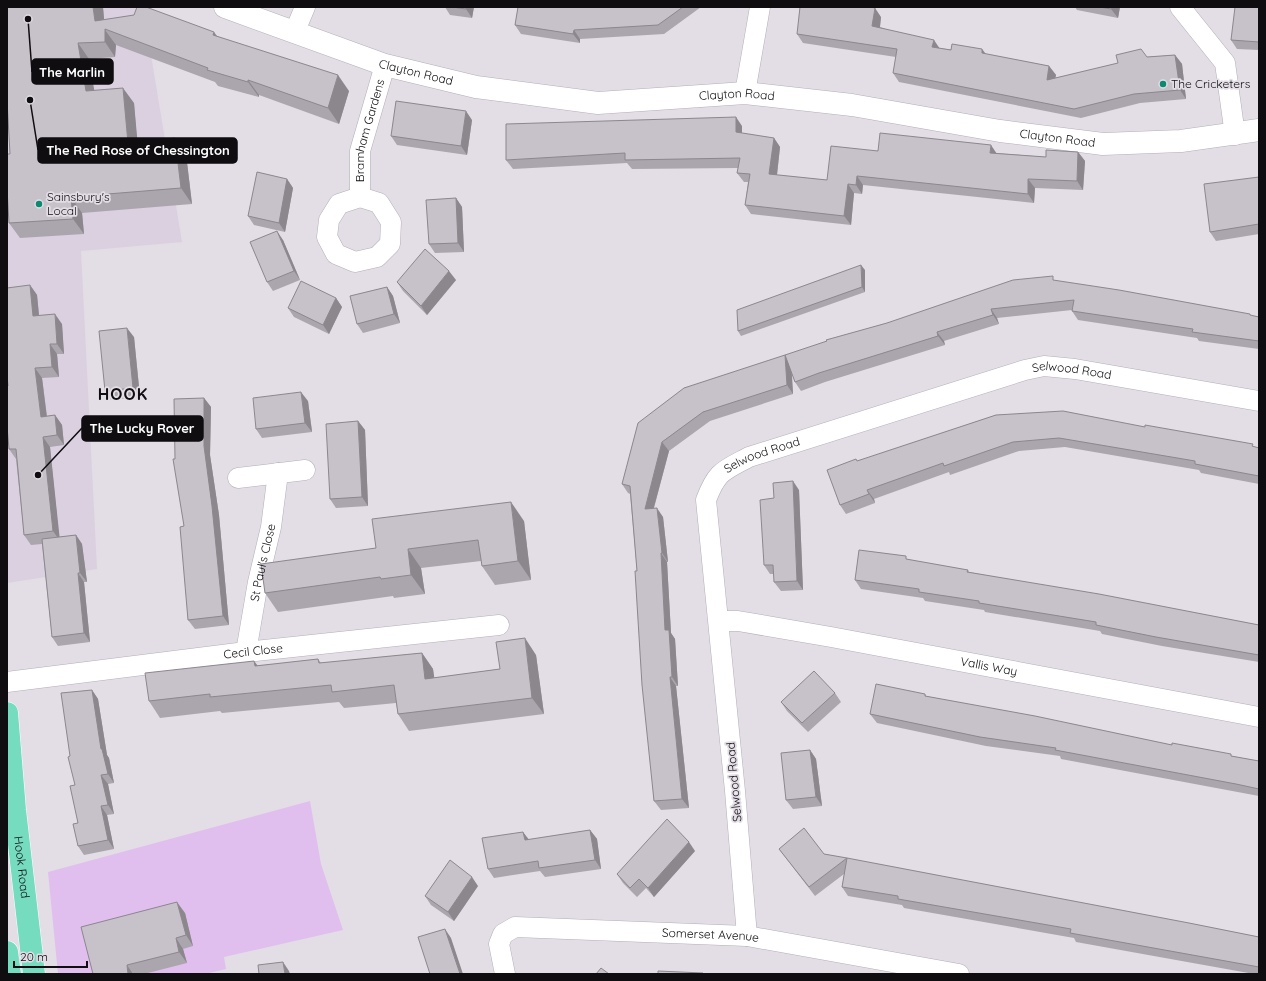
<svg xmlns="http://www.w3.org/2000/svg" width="1266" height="981" font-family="Quicksand,sans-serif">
<rect width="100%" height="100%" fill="#e3dde6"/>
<!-- built -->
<path fill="#dbd0df" d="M7,7H143L182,242L81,251L97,569L7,583Z"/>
<!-- green -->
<path fill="#e0bfee" d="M310,801L321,864L343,930L224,957L226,969L205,974H58L48,872Z"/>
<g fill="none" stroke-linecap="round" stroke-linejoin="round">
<!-- minor casing -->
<g stroke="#b4aeb7" stroke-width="21">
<g id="minor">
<path d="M1180,7L1225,63L1235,135"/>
<path d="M295,31L305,7"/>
<path d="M745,93L760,7"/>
<path id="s1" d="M360,197L339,204L329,220L327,237L336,254L355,262L377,257L390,244L391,222L379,203L360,197V151L385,65"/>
<path d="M238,478L305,470"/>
<path id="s2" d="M719,621H738L831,637L1259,717"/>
<path id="s3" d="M246,652L258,582L271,527L278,473"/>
<path id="s4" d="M7,682L246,652L499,625"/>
<path id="s5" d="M747,936L735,791L706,500C717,471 723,471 749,457L1025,370L1044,366L1075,369L1259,401"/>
<path id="s6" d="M505,974L499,944L503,934L515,927L747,936L959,974"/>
</g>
</g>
<!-- tertiary casing -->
<g stroke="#b4aeb7" stroke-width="23">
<g id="tertiary">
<path id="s7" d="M225,7L385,65L476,87L598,103L745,93L852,105L1000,131L1103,144L1181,141L1259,130"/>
</g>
</g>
<!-- trunk casing -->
<g stroke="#fff" stroke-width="23">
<g id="trunk">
<path id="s8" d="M7,713L15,810L34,974"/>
<path d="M7,952L10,974"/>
</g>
</g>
<!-- minor -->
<use href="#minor" stroke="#fff" stroke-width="20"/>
<!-- tertiary -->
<use href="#tertiary" stroke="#fff" stroke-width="22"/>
<!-- trunk -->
<use href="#trunk" stroke="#76dcc0" stroke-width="22"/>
</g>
<!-- wall -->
<g fill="#aba6ae">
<path d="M103,7L104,20L217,36L349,91L339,124L259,95V97L218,86L215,82L116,45L115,57L89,59L94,91L134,103L137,142L175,138L186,154L192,204L82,213L84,234L20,238L9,223L10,154L7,100Z"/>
<path d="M445,7H474L472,18L450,15Z"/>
<path d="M518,7H701L664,34L580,39V43L521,34L515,25Z"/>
<path d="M1075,7H1120L1118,18L1077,10Z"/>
<path d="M1259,7V50L1237,49L1231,40Z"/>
<path d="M881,17L880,27L939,48L985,54L1049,66L1056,75L1055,78L1147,57L1175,55L1182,64L1186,99L1140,103L1081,118L899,82L893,73L896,57L803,43L797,34Z"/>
<path d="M472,120L467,155L397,145L391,136Z"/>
<path d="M742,126V133L774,138L780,147L777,175L827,180L878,151L996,153L1046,157L1078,152L1085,161L1083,190L1035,188L1034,203L863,185L862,194L854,193L851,225L751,214L745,205L748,182H744L737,173L738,168L632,169L627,163L513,169L506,160Z"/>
<path d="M1259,177V234L1216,241L1210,232Z"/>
<path d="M287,179L293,188L285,232L254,225L248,216Z"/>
<path d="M456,198L462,207L464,252L435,253L429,244Z"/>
<path d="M283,240L300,280L273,291L267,282Z"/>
<path d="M865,270V292L741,336L738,331Z"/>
<path d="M456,280L427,315L403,291L397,282Z"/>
<path d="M1056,281L1259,317V349L1199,341L1197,338L1078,320L1072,311V310L997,318L999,324L944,341L945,345L825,382L801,391L795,382L792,373L793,394L710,421L669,451L654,508L663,517L668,562H667L671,633L675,639L678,686H676L689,808L661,810L654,801L637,571L630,494L628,493L622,484L684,388L786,357Z"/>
<path d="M30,285L37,295L39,315L62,324L64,354H57L59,377L42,378L47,416L55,415L62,425L64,445L50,447L59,537L76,535L82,544L87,582H84L90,642L58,646L52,637L42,544L31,545L24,535L16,459L9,449L8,386Z"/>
<path d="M387,287L393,296L400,323L363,333L357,324Z"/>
<path d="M336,298L342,307L329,334L294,317L288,308Z"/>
<path d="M134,337L140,397L111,400L105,391Z"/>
<path d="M204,398L211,407L210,455L219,515L229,625L195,629L188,620L184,526L175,459Z"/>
<path d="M308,401L312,432L262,438L256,429Z"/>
<path d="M996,415L1145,427L1259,448V484L1201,473L1199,470L1065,447L1019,451L950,475L949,472L874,499L875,503L846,514L840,505L858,461Z"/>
<path d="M358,421L365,430L368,506L336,508L330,499Z"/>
<path d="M799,490L803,590L781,591L774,582V574H770L764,565L774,498Z"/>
<path d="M524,521L531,580L495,585L482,566L481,561L421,568L425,594L394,598L393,596L278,612L265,593L376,548Z"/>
<path d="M909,560L968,570L969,572L1259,625V662L1162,646L1102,634L1100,631L985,612L984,610L925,601L923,598L861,589L855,580Z"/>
<path d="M422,653L433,669L434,678L500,669L536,655L544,714L409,731L398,714L396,703L344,708L339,702L222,713L220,711L160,718L149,701L254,661L258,666L318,659L321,663Z"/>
<path d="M92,690L98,699L107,755L109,758L114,783L108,784L114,814L107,815L114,849L84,855L78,846V823L75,785L70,756Z"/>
<path d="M835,693L841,702L808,732L787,711L781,702Z"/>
<path d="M925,694L926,696L1172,745L1259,761V796L1061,759L1060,756L986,746L877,723L870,714Z"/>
<path d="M810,750L816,759L822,806L793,809L786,800Z"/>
<path d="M590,830L597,839L601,869L545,877L540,871L494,878L488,869L523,832L528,840Z"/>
<path d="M779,849L824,854L1259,937V974H1254L1076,942L1074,938L904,908L902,905L848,896L842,887L844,874L815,896Z"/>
<path d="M695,851L654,897L646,888L637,897L623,883L617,874Z"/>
<path d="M478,886L454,921L431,905L425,896Z"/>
<path d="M185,913L193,946L183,949L187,963L144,974H93Z"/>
</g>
<!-- shaded-wall -->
<g fill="#8b878d">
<path d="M93,7H103L105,30L116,45L115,57L105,42L95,21Z"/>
<path d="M466,7H474L472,18L466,9Z"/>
<path d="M1112,7H1120L1118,18L1111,9Z"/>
<path d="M875,8L881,17L879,35L872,26Z"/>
<path d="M574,30L580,39V43L573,34Z"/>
<path d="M214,32L225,47L213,35Z"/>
<path d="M934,40L940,49L932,47Z"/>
<path d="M78,43L89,59L97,107L86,91Z"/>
<path d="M982,49L989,58L982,53Z"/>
<path d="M1175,55L1182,64L1186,99L1180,90Z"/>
<path d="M1049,66L1056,75L1053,89L1047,80Z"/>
<path d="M338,75L349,91L339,124L328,108Z"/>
<path d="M248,80L259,95V97L248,82Z"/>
<path d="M123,88L134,103L139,158L128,143Z"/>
<path d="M466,111L472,120L467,155L461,146Z"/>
<path d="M736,117L742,126V141L736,132Z"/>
<path d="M175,138L186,154L192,204L181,188Z"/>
<path d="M774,138L780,147L776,183L769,174Z"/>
<path d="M991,145L997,154L990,153Z"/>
<path d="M1078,152L1085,161L1083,190L1077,181Z"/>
<path d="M857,176L863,185L862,194L856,185Z"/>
<path d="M287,179L293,188L285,232L279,223Z"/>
<path d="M1028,179L1035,188L1034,203L1028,194Z"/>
<path d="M848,184L854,193L851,225L844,216Z"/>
<path d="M71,197L82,213L84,234L73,219Z"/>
<path d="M456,198L462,207L464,252L458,243Z"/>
<path d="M277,231L283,240L300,280L294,271Z"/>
<path d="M861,265L865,270V292L862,287Z"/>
<path d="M449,271L456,280L427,315L421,306Z"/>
<path d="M30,285L37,295L40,326L33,316Z"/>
<path d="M387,287L393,296L400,323L394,314Z"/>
<path d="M336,298L342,307L329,334L323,325Z"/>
<path d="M991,309L997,318L999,324L993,315Z"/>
<path d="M55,314L62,324L64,354L57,344Z"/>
<path d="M127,328L134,337L140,397L133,388Z"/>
<path d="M937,332L944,341L945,345L938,336Z"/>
<path d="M50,344L57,354L59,377L52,367Z"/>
<path d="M785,355L791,364L793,394L787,385Z"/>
<path d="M35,368L42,378L48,427L41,417Z"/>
<path d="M301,392L308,401L312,432L305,423Z"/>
<path d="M204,398L211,407L210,455L219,515L229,625L223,616L204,446Z"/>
<path d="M55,415L62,425L64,445L57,435Z"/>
<path d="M358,421L365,430L368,506L362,497Z"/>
<path d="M43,437L50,447L60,541L53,531Z"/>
<path d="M662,442L669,451L651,518L645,509Z"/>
<path d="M793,481L799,490L803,590L797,581Z"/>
<path d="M867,490L874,499L875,503L869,494Z"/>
<path d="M511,502L524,521L531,580L518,561Z"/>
<path d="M657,508L663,517L668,562L662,553Z"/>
<path d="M76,535L82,544L87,582L80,573Z"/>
<path d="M408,549L421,568L425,594L411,575Z"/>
<path d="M661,553L667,562L671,633L675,639L678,686L672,677L665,630Z"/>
<path d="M78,573L84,582L90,642L84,633Z"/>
<path d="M525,638L536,655L544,714L532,698Z"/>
<path d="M422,653L433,669L437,696L425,679Z"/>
<path d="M254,661L266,678L255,666Z"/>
<path d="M670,677L676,686L689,808L682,799Z"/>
<path d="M92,690L98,699L107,755L109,758L114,783L108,774L101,749Z"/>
<path d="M810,750L816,759L822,806L816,797Z"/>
<path d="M101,775L108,784L114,814L108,805Z"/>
<path d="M101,806L107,815L114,849L108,840Z"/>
<path d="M590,830L597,839L601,869L595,860Z"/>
<path d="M523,832L530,841L525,840Z"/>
<path d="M689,842L695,851L654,897L648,888Z"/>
<path d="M472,877L478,886L454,921L448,912Z"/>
<path d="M177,902L185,913L193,946L186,935Z"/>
<path d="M445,929L451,938L463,974H460Z"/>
<path d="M176,938L183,949L187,963L179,952Z"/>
<path d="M283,962L289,971L290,974H285Z"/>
<path d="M127,965L133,974H128Z"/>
</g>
<!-- building -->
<g fill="#c7c1ca" stroke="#8b878d">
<path d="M7,7H93L95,21L134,15L137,7H146L214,32L213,35L338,75L328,108L248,80V82L207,70L208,68L105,29V42L78,43L86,91L123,88L128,143L175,138L181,188L71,197L73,219L9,223L7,189V154H10L7,100Z"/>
<path d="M452,7H466V9Z"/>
<path d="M518,7H683L658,25L574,30L573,34L515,25Z"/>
<path d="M800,7H871L875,8L872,26L934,40L932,47L951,50L952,44L982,49V53L1049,66L1047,80L1118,63L1116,55L1141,49L1147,57L1175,55L1180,90L1134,94L1074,109L893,73L897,49L797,34Z"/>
<path d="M1100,7H1112L1111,9Z"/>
<path d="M1235,7H1259V42L1231,40Z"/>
<path d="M396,101L466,111L461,146L391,136Z"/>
<path d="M736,117V132L774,138L769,174L827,180L831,146L878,151L880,133L991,145L990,153L1046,157V150L1078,152L1077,181L1028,179V194L857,176L856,185L848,184L844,216L745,205L750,174L737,173L740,158L625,160V153L506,160V124Z"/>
<path d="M257,172L287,179L279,223L248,216Z"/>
<path d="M1259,177V224L1210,232L1204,184Z"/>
<path d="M456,198L458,243L429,244L426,200Z"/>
<path d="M277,231L294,271L267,282L250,242Z"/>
<path d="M425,249L449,271L421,306L397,282Z"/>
<path d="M861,265L862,287L738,331L737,310Z"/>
<path d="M1053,276V280L1119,290L1250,314V315L1259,317V341L1192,332L1193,329L1072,311L1074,300L991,309L993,315L937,332L938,336L819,373L795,382L785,355L827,341L826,340L887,323L1013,280Z"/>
<path d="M301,281L336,298L323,325L288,308Z"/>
<path d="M30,285L33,316L55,314L57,344H50L52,367L35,368L41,417L55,415L57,435L43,437L53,531L24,535L16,449H9L7,426V386H8L7,375V288Z"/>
<path d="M387,287L394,314L357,324L350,296Z"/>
<path d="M127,328L133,388L105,391L99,331Z"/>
<path d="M785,355L787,385L703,412L662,442L645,509L657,508L662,553H661L665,630H669L672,677H670L682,799L654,801L642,685L635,571H637L630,486L622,484L638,423L684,388Z"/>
<path d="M301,392L305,423L256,429L253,398Z"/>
<path d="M204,398V446L212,506L223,616L188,620L180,527L184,526L173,459H175L174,399Z"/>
<path d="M1063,411L1145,427V425L1253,444L1252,446L1259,448V476L1195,464V461L1059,438L1013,442L944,466L943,463L867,490L869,494L840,505L827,470L856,459L857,461L996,415Z"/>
<path d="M358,421L362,497L330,499L326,424Z"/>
<path d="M793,481L797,581L774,582L773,565H764L760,500L774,498L773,483Z"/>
<path d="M511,502L518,561L482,566L478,540L408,549L411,575L381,579L380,577L265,593L261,564L376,548L372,519Z"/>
<path d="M76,535L80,573H78L84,633L52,637L42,539Z"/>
<path d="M859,550L906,556V559L968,570L967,572L1099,594L1259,625V655L1156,637L1096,625V622L979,603V601L919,592V589L855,580Z"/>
<path d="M525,638L532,698L398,714L394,685L332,692L331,685L210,697V694L149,701L145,673L254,661L255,666L318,659L319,663L422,653L425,679L500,669L496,642Z"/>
<path d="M814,671L835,693L802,723L781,702Z"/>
<path d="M876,684L925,694V696L1035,716L1172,745V743L1231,754V756L1259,761V789L1236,784L1055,750L1056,748L980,737L870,714Z"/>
<path d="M92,690L101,749H102L108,774L101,775L108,805L101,806L108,840L78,846L73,824L78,823L70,786L75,785L68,757L70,756L61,693Z"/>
<path d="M810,750L816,797L786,800L781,753Z"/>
<path d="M667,819L689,842L648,888L639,879L630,888L617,874Z"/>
<path d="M804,828L824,854L847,858L809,887L779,849Z"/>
<path d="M590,830L595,860L539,868L538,861L488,869L482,838L523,832L525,840Z"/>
<path d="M847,858L1189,923L1259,937V967L1070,933L1071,929L898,899V896L842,887Z"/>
<path d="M450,860L472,877L448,912L425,896Z"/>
<path d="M177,902L186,935L176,938L179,952L127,965L128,974H93L81,927Z"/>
<path d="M445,929L460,974H430L418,937Z"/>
<path d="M283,962L285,974H259L258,965Z"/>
<path d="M601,968L609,974H596Z"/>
<path d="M658,971L703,973V974H658Z"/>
</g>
<!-- markers -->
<g fill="#0a8b70" stroke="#e3dde6" stroke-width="1.5">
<circle cx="1163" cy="84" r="4"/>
<circle cx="39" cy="204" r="4"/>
</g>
<g text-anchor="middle" stroke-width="3.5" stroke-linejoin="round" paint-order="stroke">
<!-- street labels -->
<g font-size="12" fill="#0f0d10" stroke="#e3dde6">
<text dy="4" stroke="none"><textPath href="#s7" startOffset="202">Clayton Road</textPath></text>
<text dy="4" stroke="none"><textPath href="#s7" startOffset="526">Clayton Road</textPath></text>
<text dy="4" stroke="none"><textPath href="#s1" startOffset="271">Bramham Gardens</textPath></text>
<text dy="4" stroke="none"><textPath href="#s7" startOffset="850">Clayton Road</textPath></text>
<text dy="4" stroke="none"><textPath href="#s5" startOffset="838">Selwood Road</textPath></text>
<text dy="4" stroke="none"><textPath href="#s5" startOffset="514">Selwood Road</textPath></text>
<text dy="4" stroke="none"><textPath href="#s3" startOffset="91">St Paul's Close</textPath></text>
<text dy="4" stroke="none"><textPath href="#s4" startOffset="248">Cecil Close</textPath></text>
<text dy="4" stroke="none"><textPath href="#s2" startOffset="274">Vallis Way</textPath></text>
<text transform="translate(734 782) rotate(-95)" y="4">Selwood Road</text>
<text dy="4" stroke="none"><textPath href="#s8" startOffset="155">Hook Road</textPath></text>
<text dy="4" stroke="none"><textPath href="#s6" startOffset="251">Somerset Avenue</textPath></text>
</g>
<!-- poi labels -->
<g font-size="12" fill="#0f0d10" stroke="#e3dde6" text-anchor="start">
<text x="1171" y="88">The Cricketers</text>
<text x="47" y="201">Sainsbury's<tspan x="47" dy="14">Local</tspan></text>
</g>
<!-- district labels -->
<g font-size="16" font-weight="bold" letter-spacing="1" fill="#0f0d10" stroke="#e3dde6">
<text x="123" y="400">HOOK</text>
</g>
</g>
<!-- callouts -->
<path fill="none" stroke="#0f0d10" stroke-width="1.5" d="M28 19L32 72M30 100L38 150M38 475L82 428"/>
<g fill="#0f0d10" stroke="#e3dde6" stroke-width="1.5">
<circle cx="28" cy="19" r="4"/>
<circle cx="30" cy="100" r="4"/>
<circle cx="38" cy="475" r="4"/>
</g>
<g fill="#0f0d10" stroke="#0f0d10" stroke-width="1.5">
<rect x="32" y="59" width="81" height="25" rx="4"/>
<rect x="38" y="138" width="199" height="25" rx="4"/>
<rect x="82" y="416" width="121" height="25" rx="4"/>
</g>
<g font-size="13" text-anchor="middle" font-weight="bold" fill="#fff">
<text x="72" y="77">The Marlin</text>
<text x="138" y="155">The Red Rose of Chessington</text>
<text x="142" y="433">The Lucky Rover</text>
</g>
<!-- border -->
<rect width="1266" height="981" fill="none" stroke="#0f0d10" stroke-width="16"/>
<!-- scale -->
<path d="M14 961v6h73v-6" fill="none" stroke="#0f0d10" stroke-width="2"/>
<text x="20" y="961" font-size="12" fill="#0f0d10" stroke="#e3dde6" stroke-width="3" paint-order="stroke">20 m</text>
</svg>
